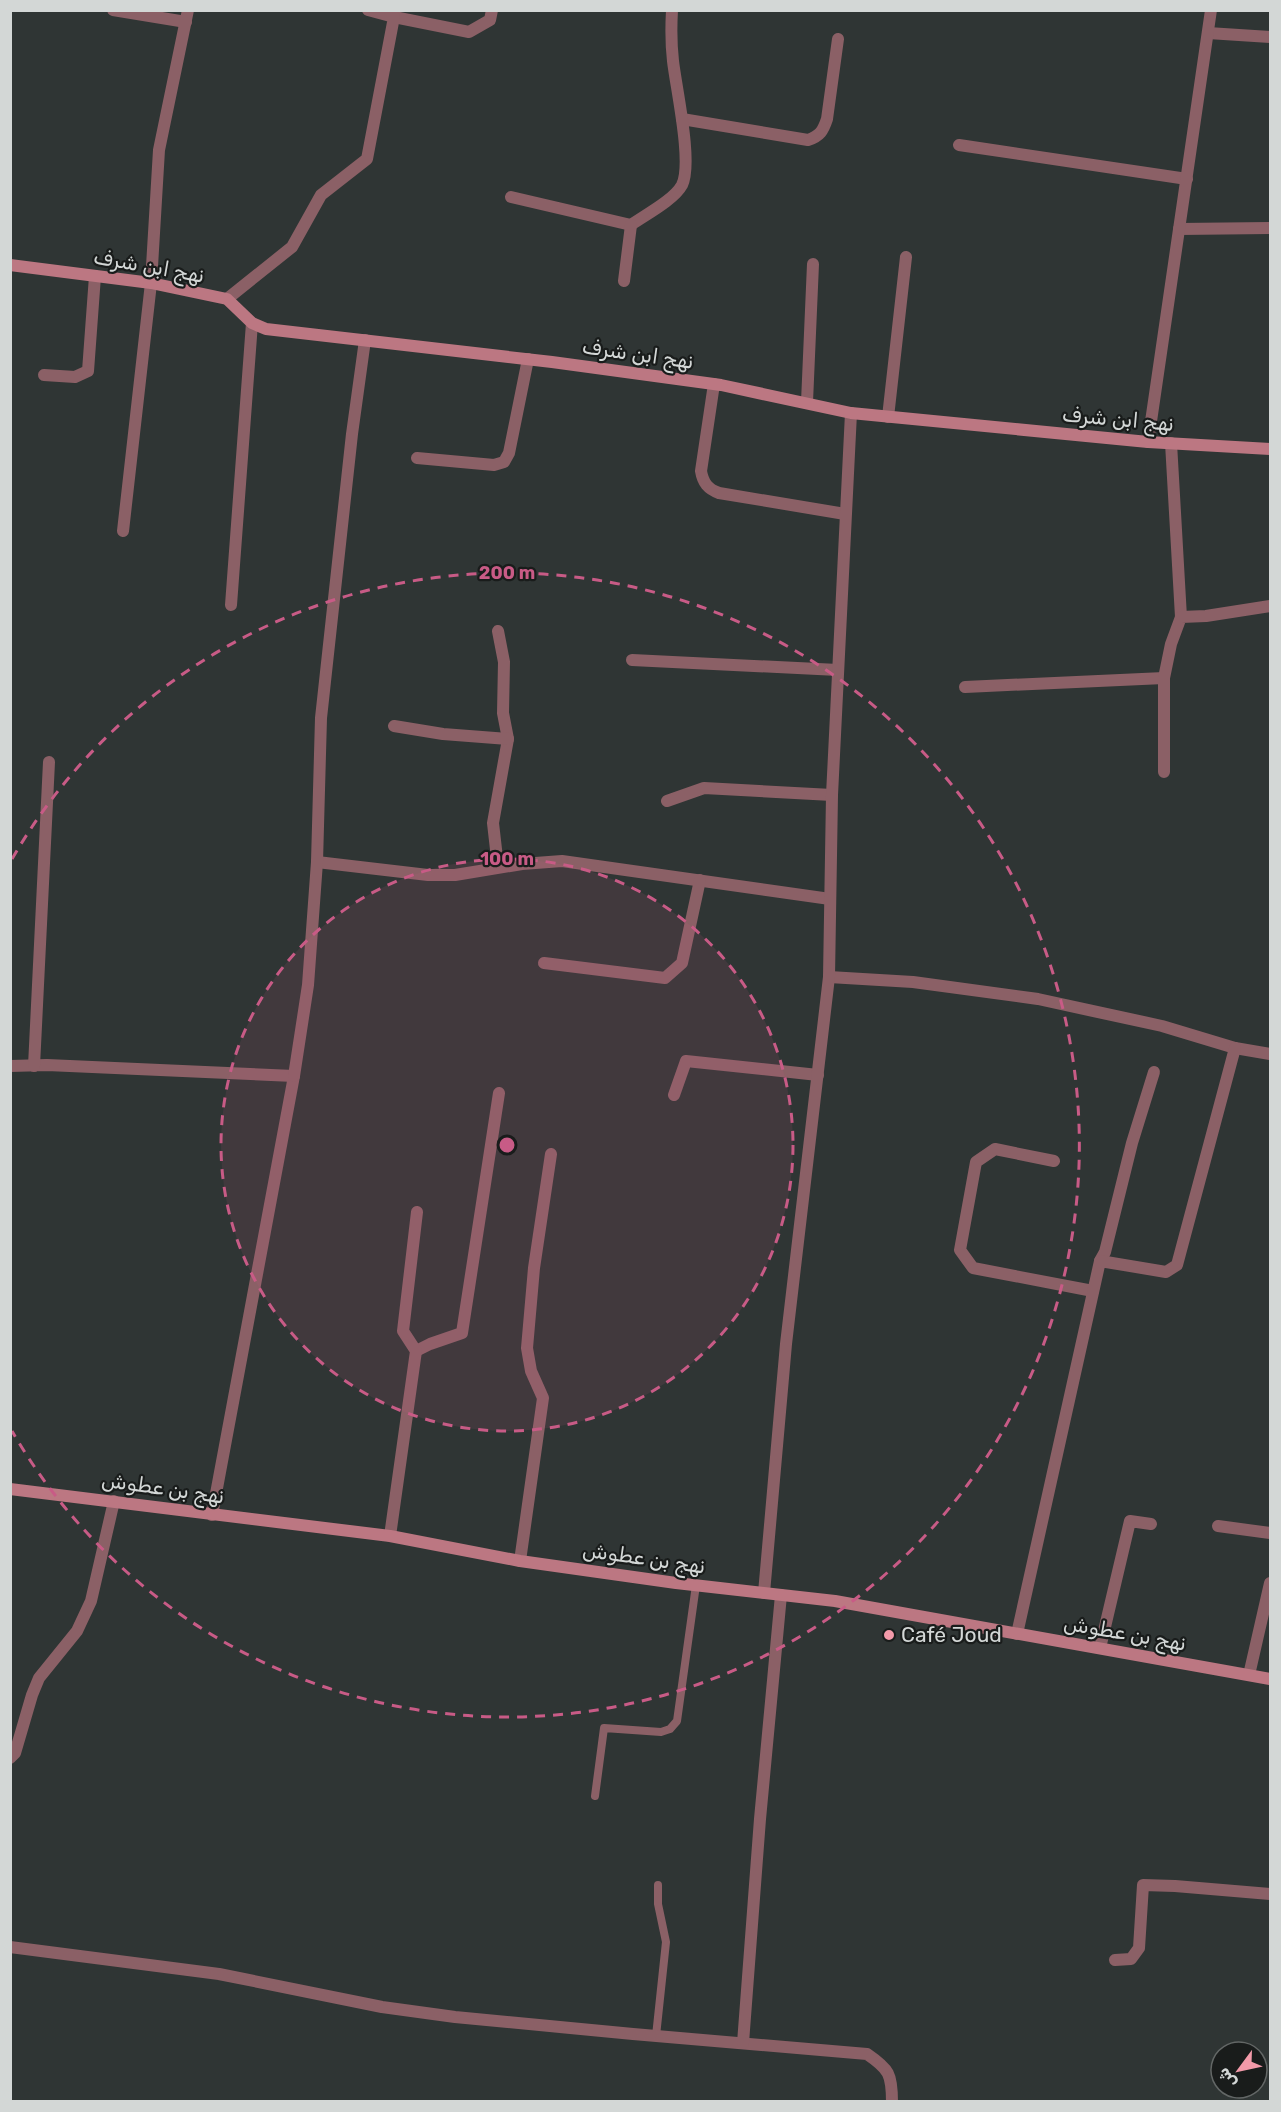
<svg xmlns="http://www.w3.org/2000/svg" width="1281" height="2112" font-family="Rubik,Vazirmatn,sans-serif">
<rect width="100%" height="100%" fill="#2f3534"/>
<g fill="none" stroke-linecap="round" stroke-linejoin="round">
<!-- lane -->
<g stroke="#8b6066" stroke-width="8">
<path d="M595,1796L604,1728L661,1732L670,1729L677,1721L696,1585"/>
<path d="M656,2036L666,1942L658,1904V1885"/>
</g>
<!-- street -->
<g stroke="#8b6066" stroke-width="12">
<path d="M113,10L186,22"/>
<path d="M394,17L469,32L490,20L492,10"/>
<path d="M1208,33L1270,37"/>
<path d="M682,119L808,140C820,136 823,131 827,119L838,39"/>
<path d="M959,145L1187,179"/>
<path d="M511,197L631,225C645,215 674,200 682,185C693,163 676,88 673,61C671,44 671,28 672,10"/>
<path d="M1179,229L1270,228"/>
<path d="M624,281L631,225"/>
<path d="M227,299L292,247L321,195L367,159L394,17L368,10"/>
<path d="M44,375L75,377L88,371L95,276"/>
<path d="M714,384L701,471C703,483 708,489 719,493L845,514"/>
<path d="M807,402L813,264"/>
<path d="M888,417L906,257"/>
<path d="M1148,442L1211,10"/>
<path d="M1171,443L1181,617"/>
<path d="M417,458L494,465L504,462L509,453L528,359"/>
<path d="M123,531L151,283L159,150L188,10"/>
<path d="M231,605L252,323"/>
<path d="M498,631L504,662L503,713L508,739L493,823L498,867"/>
<path d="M632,660L838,670"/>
<path d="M965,687L1164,678"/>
<path d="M394,726L443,734L508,739"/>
<path d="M1164,772V678L1171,644L1181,617L1206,616L1270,606"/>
<path d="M667,801L704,788L832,795"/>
<path d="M317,862L428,875H455L522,864L562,861L830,899"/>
<path d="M544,963L665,978L682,963L700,880"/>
<path d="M829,977L913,982L1038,999L1162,1026L1235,1048L1270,1054"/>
<path d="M10,1066L47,1065L294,1076L212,1515"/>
<path d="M34,1066L49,762"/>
<path d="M294,1076L308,985L317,862L321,718L352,434L365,340"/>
<path d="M674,1095L686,1061L818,1075"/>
<path d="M1054,1161L995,1149L976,1162L960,1250L973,1268L1093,1291"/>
<path d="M1100,1261L1105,1252L1132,1143L1154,1072"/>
<path d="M416,1351L430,1344L462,1333L499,1093"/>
<path d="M1218,1526L1270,1533"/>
<path d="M390,1536L416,1351L403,1331L417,1212"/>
<path d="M520,1561L543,1398L531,1371L527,1348L534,1268L551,1154"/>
<path d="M764,1593L786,1344L829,977L832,795L851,413"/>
<path d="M1017,1634L1100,1261L1166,1272L1177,1265L1235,1048"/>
<path d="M1100,1648L1130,1521L1151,1524"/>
<path d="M1249,1675L1270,1583"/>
<path d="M10,1758L15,1753L32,1695L39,1678L77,1631L91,1601L114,1501"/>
<path d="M10,1947L219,1974L382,2007L455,2017L633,2034L867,2054C889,2069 892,2074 892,2102"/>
<path d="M1115,1960L1131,1959L1139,1948L1143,1885L1175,1886L1270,1894"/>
<path d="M743,2043L760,1819L781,1595"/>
</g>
<!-- secondary -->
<g stroke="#bc7782" stroke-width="12">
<path d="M10,265L151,283L227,299L252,323L266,329L552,362L721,385L851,413L1148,442L1270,449"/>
<path d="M10,1489L390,1536L520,1561L676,1583L835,1601L1270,1679"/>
</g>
</g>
<!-- distance rings -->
<circle cx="507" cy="1145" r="286" fill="#c85b86" fill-opacity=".12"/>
<g fill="none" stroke="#c85b86" stroke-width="3" stroke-dasharray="10 8">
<circle cx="507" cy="1145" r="286"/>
<path d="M12 859A572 572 0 1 1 12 1431"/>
</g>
<!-- markers -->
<circle fill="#f39aa9" stroke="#191c1b" stroke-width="2" cx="889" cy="1635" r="6"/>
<g text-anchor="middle" stroke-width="4.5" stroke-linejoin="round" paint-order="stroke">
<!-- street labels -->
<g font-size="21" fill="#d3d7d6" stroke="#191c1b">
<text transform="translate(149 266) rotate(10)" y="7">نهج ابن شرف</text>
<text transform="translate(638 354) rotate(8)" y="7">نهج ابن شرف</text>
<text transform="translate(1118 419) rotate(5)" y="7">نهج ابن شرف</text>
<text transform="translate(163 1488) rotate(8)" y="7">نهج بن عطوش</text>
<text transform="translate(644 1558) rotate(8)" y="7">نهج بن عطوش</text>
<text transform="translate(1125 1633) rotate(10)" y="7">نهج بن عطوش</text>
</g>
<!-- poi labels -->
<g font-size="21" fill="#d3d7d6" stroke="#191c1b" text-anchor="start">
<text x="901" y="1642">Café Joud</text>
</g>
</g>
<circle cx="507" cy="1145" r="9" fill="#c85b86" stroke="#191c1b" stroke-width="3"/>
<g font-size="18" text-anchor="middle" font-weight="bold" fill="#c85b86" stroke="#191c1b" stroke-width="4.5" stroke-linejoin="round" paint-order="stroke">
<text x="507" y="579">200 m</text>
<text x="507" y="865">100 m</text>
</g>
<!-- border -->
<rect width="1281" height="2112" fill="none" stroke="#d3d7d6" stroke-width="24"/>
<!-- north arrow -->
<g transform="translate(1239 2070) rotate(237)"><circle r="28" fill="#191c1b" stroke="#636766" stroke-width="1.5"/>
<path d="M0-4.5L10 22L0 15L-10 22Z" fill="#f39aa9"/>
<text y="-9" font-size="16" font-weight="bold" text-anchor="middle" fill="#d3d7d6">ش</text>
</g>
</svg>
